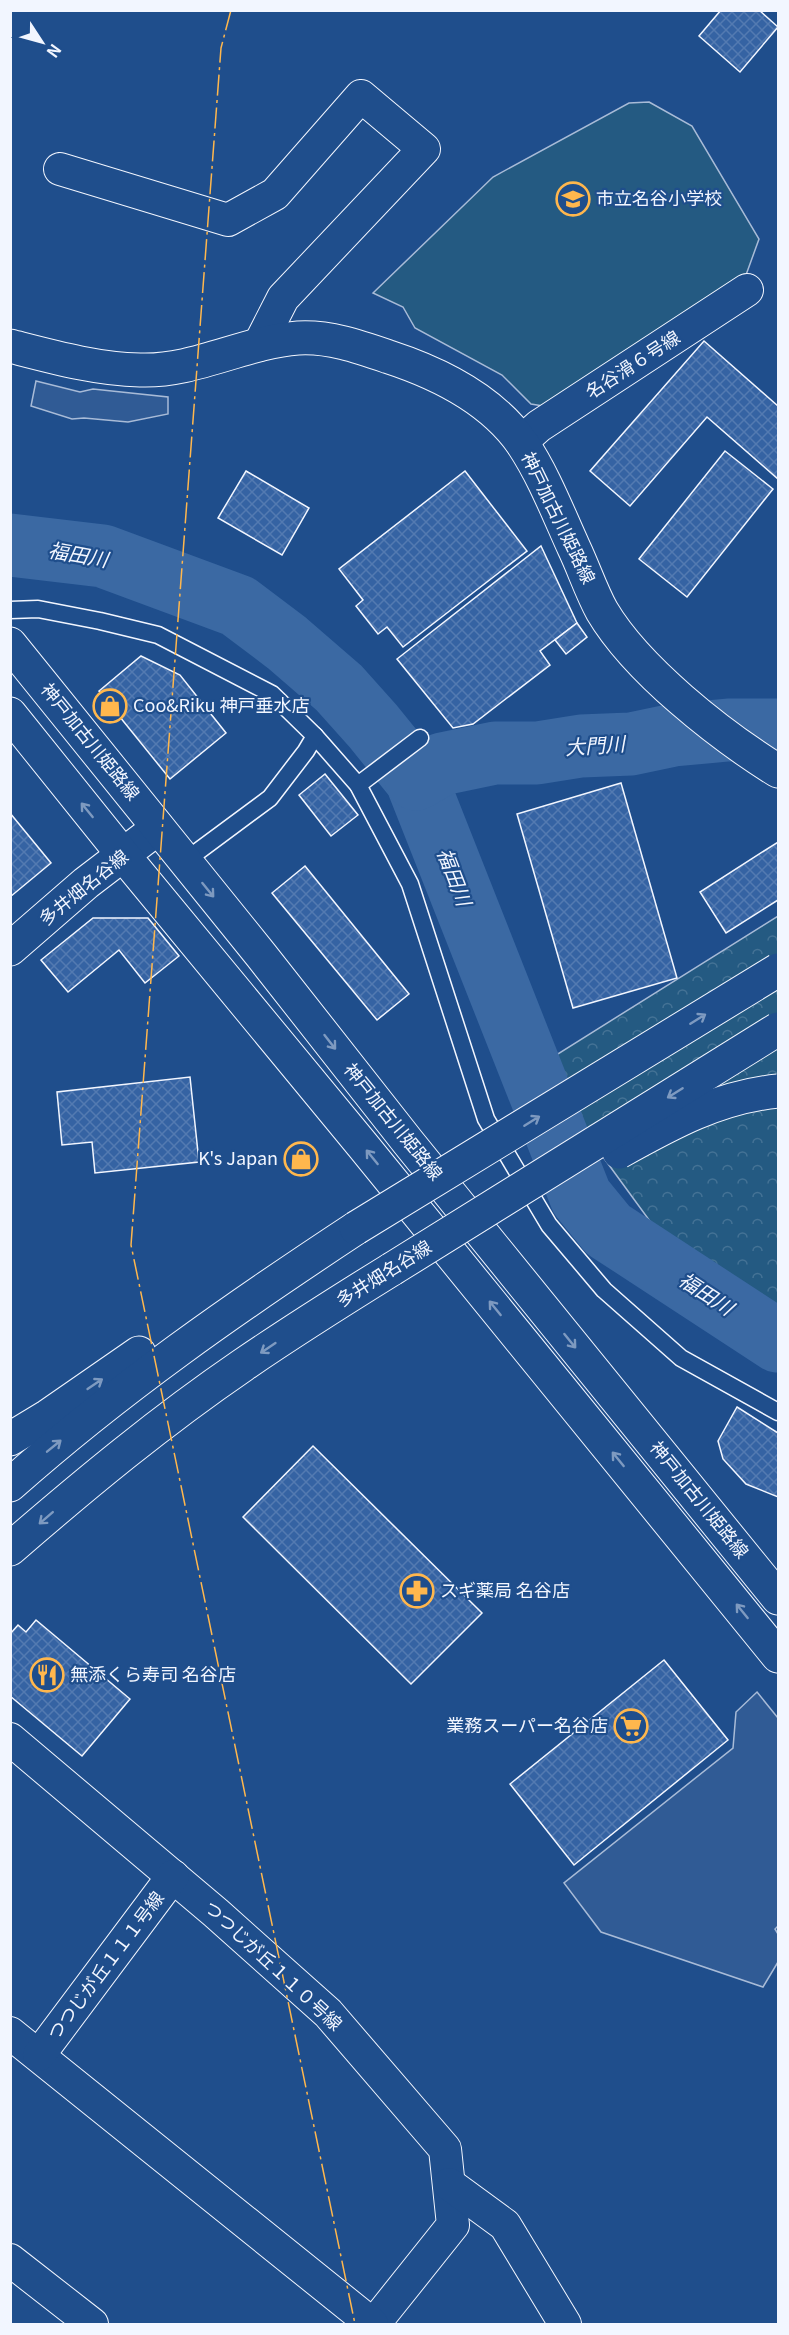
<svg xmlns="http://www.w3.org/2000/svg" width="789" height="2335" font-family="Georgia,'Noto Sans JP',serif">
<defs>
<pattern id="park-crowns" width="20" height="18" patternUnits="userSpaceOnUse" patternTransform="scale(1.5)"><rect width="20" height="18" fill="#245a82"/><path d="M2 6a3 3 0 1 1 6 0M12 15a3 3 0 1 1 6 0" fill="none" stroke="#447295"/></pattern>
<pattern id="building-cross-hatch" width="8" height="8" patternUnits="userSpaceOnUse" patternTransform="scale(1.5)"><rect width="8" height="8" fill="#3563a3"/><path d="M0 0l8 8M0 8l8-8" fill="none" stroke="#537ab1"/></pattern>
</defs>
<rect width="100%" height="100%" fill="#1f4e8c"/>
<!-- green -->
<path fill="#245a82" stroke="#a8bbd7" stroke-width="1.5" d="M649,102L692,126L759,239L746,275L549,407L531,404L502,375L415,328L403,307L373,293L493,177L629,103Z"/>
<!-- park -->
<path fill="url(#park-crowns)" stroke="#a8bbd7" stroke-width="1.5" d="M778,916V1313L692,1261L652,1224L579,1124L545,1062Z"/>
<!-- parking -->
<g fill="#305b95" stroke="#a8bbd7" stroke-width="1.5">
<path d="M36,381L80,392L93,389L168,397V414L128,422L84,418L72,419L31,406Z"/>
<path d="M757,1692L778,1718V1926L775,1929L778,1934V1962L763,1987L601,1932L564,1883L733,1748L736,1712Z"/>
</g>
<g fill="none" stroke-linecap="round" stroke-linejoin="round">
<!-- river -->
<g stroke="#3b69a3" stroke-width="63">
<path d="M10,545L103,556L238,606L287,643L339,688L373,726L416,779L581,1197L608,1230L778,1341"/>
<path d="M416,779L442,764L495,753H537L581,746L631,744L674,735L728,730H778"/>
</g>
</g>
<!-- building -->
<g fill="url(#building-cross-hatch)" stroke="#f2f6ff" stroke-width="1.5">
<path d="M721,10H759L778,27L740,72L699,36Z"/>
<path d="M704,341L778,406V479L707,417L630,506L590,471Z"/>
<path d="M725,451L773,489L687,597L639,559Z"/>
<path d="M246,471L309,508L282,555L218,518Z"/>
<path d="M465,471L527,551L403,647L387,627L378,634L356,606L363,600L339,569Z"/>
<path d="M541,546L577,623L540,651L550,665L473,724L453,728L397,659Z"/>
<path d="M577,623L587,637L566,654L555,640Z"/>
<path d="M141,656L180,675L226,733L170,779L99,691Z"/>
<path d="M325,774L358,815L331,836L299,795Z"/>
<path d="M621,783L677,978L573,1008L517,814Z"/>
<path d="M10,813L51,863L10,897Z"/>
<path d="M778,842V900L726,933L700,892Z"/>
<path d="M305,866L409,994L377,1020L272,893Z"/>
<path d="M93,918H148L179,956L145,983L119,950L68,992L41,960Z"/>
<path d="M190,1077L199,1162L95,1173L92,1142L62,1145L57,1092Z"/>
<path d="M737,1407L778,1433V1497L746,1484L723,1459L718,1441Z"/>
<path d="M313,1446L482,1613L411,1684L243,1517Z"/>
<path d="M36,1620L130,1699L82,1756L10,1696V1634L18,1625L26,1632Z"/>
<path d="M664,1660L728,1740L574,1865L510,1784Z"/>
</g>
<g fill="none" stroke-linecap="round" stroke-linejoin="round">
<!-- service casing -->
<g stroke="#f2f6ff" stroke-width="19">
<g id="service">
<path d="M10,610L38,609L100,621L158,635L272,694L315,736L358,785L410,884L486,1119L549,1225L604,1290L681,1358L778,1412"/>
<path d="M358,785L420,738"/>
<path d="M185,861L270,798L306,751L315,736"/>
</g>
</g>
<!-- minor casing -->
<g stroke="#f2f6ff" stroke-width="34">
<g id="minor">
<path d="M60,169L228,220L275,194L361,96L424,149L283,298L259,345"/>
<path d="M521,442L539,426L747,290"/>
<path d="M10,1739L216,1913L328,2013L445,2149L453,2225L374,2324"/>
<path d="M10,2033L372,2324"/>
<path d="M39,2055L173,1876"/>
<path d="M449,2184L505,2225L565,2324"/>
<path d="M10,2260L92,2324"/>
</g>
</g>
<!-- tertiary casing -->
<g stroke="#f2f6ff" stroke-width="35">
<g id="tertiary">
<path d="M10,949L86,883L158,828"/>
<path d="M10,1439L48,1416L139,1353"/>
<path d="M10,1485C118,1389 236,1307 356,1228"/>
<path d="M10,1549C85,1484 161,1421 243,1365C291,1332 342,1300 392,1269"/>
</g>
</g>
<!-- primary casing -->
<g stroke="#f2f6ff" stroke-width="35">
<g id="primary">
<path d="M10,346C53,357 96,369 140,370C195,372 244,342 298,338C329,336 360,347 389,357C438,373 491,399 522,443C544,476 558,513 574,548C584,569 591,591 602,611C637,670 720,735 778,771"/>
<path d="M10,644L261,955L408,1142L778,1598"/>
<path d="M10,714L124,856L364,1147L778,1656"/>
</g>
</g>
<!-- service -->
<use href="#service" stroke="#1f4e8c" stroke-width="16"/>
<!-- minor -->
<use href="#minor" stroke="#1f4e8c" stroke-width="32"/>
<!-- tertiary -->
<use href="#tertiary" stroke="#1f4e8c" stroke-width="33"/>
<!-- primary -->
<use href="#primary" stroke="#1f4e8c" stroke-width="33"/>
<!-- tertiary-bridge casing -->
<g stroke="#f2f6ff" stroke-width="35" stroke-linecap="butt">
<g id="tertiary-bridge">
<path d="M619,1152C671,1123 718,1097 778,1091"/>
<path d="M356,1228L778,970"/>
<path d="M392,1269L778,1029"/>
</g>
</g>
<!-- tertiary-bridge -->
<use href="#tertiary-bridge" stroke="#1f4e8c" stroke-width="33"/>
<!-- power -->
<path stroke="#ffb74d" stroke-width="1.5" stroke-dasharray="21 4.5 3 4.5" stroke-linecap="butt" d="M231,10L221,48L131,1245L355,2324"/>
</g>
<!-- one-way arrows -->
<defs><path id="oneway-shaft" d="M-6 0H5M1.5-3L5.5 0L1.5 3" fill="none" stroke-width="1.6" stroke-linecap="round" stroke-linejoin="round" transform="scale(1.5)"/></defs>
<g stroke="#7e9ac0">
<use href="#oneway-shaft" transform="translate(87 810) rotate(-129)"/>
<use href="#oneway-shaft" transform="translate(208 890) rotate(51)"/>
<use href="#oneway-shaft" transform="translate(698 1019) rotate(-32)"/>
<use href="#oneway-shaft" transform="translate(330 1042) rotate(52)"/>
<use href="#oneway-shaft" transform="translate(675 1093) rotate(148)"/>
<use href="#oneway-shaft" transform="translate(532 1121) rotate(-32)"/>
<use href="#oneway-shaft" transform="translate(372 1157) rotate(-129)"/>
<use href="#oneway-shaft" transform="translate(495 1308) rotate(-129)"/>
<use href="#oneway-shaft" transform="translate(570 1341) rotate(51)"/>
<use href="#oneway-shaft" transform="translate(268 1348) rotate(146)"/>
<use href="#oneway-shaft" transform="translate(95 1384) rotate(-34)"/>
<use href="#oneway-shaft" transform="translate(54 1446) rotate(-39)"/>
<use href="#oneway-shaft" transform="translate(618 1459) rotate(-129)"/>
<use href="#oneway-shaft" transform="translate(46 1518) rotate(139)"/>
<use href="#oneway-shaft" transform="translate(742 1611) rotate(-129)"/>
</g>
<!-- icons -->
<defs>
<g id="school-ring" transform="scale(1.725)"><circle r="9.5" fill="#1f4e8c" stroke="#ffb74d" stroke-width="1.5"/><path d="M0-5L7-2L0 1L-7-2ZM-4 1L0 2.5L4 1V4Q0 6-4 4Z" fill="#ffb74d"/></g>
<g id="shop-ring" transform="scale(1.725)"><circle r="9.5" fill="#1f4e8c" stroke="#ffb74d" stroke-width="1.5"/><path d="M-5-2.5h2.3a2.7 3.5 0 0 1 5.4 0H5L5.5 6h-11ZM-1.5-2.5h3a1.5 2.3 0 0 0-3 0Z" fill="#ffb74d"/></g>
<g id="pharmacy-ring" transform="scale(1.725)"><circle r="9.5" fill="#1f4e8c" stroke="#ffb74d" stroke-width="1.5"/><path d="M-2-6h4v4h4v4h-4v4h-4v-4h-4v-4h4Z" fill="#ffb74d"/></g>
<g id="restaurant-ring" transform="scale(1.725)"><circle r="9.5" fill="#1f4e8c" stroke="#ffb74d" stroke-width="1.5"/><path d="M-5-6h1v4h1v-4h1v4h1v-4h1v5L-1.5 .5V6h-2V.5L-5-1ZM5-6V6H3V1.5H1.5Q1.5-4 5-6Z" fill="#ffb74d"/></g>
<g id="supermarket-ring" transform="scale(1.725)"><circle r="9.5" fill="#1f4e8c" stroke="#ffb74d" stroke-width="1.5"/><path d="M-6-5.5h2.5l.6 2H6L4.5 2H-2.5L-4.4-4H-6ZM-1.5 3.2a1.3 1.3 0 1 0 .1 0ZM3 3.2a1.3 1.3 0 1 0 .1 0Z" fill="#ffb74d"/></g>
</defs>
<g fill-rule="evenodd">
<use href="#school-ring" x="573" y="199"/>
<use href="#shop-ring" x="110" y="706"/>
<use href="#shop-ring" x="301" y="1159"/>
<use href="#pharmacy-ring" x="417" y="1591"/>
<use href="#restaurant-ring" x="47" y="1675"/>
<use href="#supermarket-ring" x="631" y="1726"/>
</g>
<g text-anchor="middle" stroke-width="4.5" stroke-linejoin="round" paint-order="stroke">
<!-- poi labels -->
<g font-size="18" fill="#f2f6ff" stroke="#1f4e8c" text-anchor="start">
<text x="596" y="205">市立名谷小学校</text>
<text x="133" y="712">Coo&amp;Riku 神戸垂水店</text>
<text x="278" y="1165" text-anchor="end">K's Japan</text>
<text x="440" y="1597">スギ薬局 名谷店</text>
<text x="70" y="1681">無添くら寿司 名谷店</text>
<text x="608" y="1732" text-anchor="end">業務スーパー名谷店</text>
</g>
<!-- street labels -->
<g font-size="18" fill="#f2f6ff" stroke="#1f4e8c">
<text transform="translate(633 365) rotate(-33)" y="6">名谷滑６号線</text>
<text transform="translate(558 518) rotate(64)" y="6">神戸加古川姫路線</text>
<text transform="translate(90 742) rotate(51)" y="6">神戸加古川姫路線</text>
<text transform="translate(84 888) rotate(-39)" y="6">多井畑名谷線</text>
<text transform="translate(393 1122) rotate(51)" y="6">神戸加古川姫路線</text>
<text transform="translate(384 1274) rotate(-32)" y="6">多井畑名谷線</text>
<text transform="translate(699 1500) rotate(51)" y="6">神戸加古川姫路線</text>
<text transform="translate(106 1966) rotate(-53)" y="6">つつじが丘１１１号線</text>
<text transform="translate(273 1966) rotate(43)" y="6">つつじが丘１１０号線</text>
</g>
<!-- water labels -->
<g font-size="20" font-style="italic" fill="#f2f6ff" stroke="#1f4e8c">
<text transform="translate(78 555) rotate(10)" y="7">福田川</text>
<text transform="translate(595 746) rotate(-4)" y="7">大門川</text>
<text transform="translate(454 877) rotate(69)" y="7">福田川</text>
<text transform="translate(706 1294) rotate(33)" y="7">福田川</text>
</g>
</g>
<!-- border -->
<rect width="789" height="2335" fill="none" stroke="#f2f6ff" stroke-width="24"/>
<!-- north arrow -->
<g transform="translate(42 42) rotate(126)" stroke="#1f4e8c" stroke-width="4.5" paint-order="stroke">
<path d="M0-4.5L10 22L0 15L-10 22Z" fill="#f2f6ff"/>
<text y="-9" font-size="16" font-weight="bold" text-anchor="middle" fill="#f2f6ff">N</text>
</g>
</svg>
